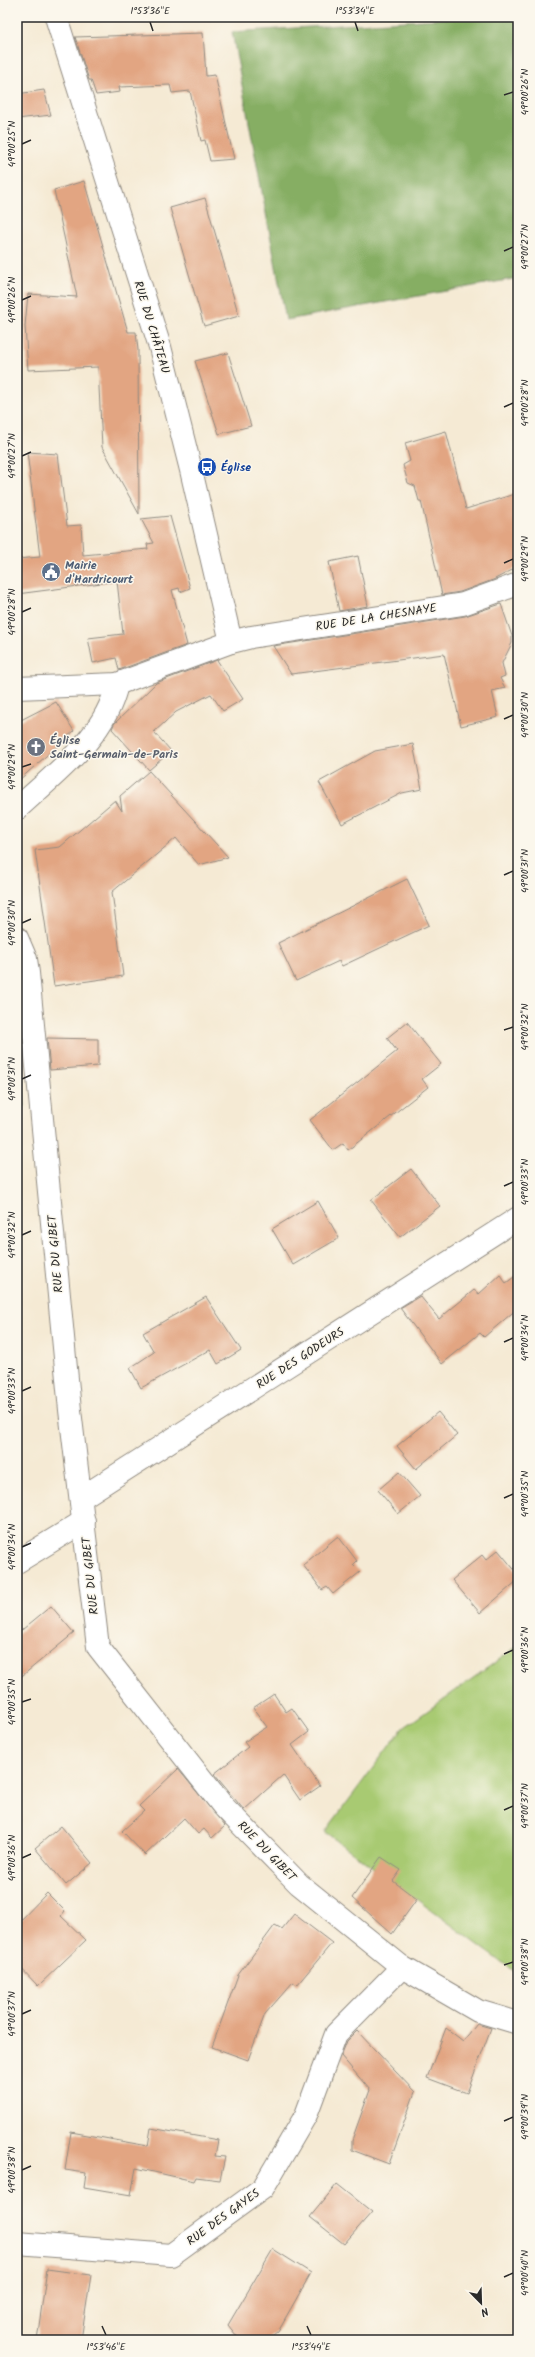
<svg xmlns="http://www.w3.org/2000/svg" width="535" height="2357" font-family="Kalam,sans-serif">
<rect width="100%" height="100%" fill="#fbf7ec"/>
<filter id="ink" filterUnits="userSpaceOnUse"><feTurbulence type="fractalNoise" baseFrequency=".025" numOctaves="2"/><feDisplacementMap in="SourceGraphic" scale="8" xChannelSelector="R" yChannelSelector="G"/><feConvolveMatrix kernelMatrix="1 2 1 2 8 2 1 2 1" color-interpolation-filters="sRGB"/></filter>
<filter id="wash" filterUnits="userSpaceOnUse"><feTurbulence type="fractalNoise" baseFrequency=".012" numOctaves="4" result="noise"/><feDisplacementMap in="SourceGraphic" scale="16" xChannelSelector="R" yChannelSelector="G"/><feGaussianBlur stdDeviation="0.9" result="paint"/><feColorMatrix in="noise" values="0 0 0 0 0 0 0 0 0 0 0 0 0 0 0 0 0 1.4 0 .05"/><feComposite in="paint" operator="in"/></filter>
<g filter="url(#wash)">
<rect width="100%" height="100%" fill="#f5ead4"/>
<!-- green -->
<g fill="#a8ca72" stroke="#6a7a4e">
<path d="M17,1024L25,1106L17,1107Z"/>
<path d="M518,1646V1974L325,1832L402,1729Z"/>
</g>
<!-- forest -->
<path fill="#86ae64" stroke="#586c48" d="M469,17H518V278L286,320L232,32Z"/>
<g id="blocks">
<!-- building -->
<g fill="#e2a582">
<path d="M203,33L206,76L215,75L234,159L210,161L205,140L201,141L190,91L172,93L170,85L119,87L120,92L96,95L91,80H89L75,37Z"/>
<path d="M44,90L51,115L17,119V94Z"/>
<path d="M84,181L128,332H136L138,350L139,514L102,447L98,367L28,370L25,326L28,294L77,297L54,190Z"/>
<path d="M205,198L239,316L204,326L170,208Z"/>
<path d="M228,353L251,426L219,434L195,361Z"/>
<path d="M446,431L466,509L518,493V567L493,580L460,592L442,595L421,501H419L415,486L408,483L403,465L410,461L405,443Z"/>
<path d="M27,452L58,454L67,526L81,525L83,555L148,549L147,544L154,543L141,519L170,516L190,588L180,592L179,588L172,590L187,645L119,670L116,658L93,663L88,638L123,634L117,581L17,594V559L40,557Z"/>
<path d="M358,556L368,606L339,611L329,562Z"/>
<path d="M501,604L512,636V643L502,663L505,676L500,678L505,688L492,691L498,717L461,726L444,654L291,674L273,646L465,616Z"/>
<path d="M217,660L243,699L223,711L211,694L176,712L154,732L171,751L149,770L112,729L114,724L156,683Z"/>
<path d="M56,702L74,731L17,782V722Z"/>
<path d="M413,744L422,789L402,793L342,824L319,782L375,751Z"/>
<path d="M149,771L228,857L199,865L176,838L112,892L123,976L54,986L35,850L60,847L115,800L122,811L120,796Z"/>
<path d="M407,879L429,925L342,966L339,961L296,981L278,943Z"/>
<path d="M407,1022L441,1064L422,1079L428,1087L348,1150L343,1143L333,1150L310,1120L397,1051L387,1038Z"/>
<path d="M47,1038L98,1039V1066L50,1070Z"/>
<path d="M411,1169L440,1206L400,1237L371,1200Z"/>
<path d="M318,1201L339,1238L293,1265L272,1229Z"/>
<path d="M518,1274V1308L484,1337L480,1333L442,1364L400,1308L420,1296L439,1319L474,1290L479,1294L500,1275L506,1283Z"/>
<path d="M206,1297L241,1350L218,1364L210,1350L141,1388L130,1368L154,1352L143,1333Z"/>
<path d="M438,1412L457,1435L416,1469L397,1446Z"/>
<path d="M399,1472L420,1496L398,1514L378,1490Z"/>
<path d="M338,1536L357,1561L353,1565L360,1572L333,1594L327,1587L322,1590L303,1565Z"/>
<path d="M498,1550L518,1574V1580L480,1613L452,1580L482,1555L486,1560Z"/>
<path d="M51,1606L74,1633L17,1680V1634Z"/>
<path d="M274,1694L286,1712L292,1708L309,1732L292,1745L320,1786L300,1800L283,1775L244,1810L214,1774L248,1747L244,1742L267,1727L253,1708Z"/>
<path d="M178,1769L225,1826L212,1838L204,1829L198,1834L184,1818L145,1855L122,1831L144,1811L139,1806Z"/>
<path d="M61,1826L92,1863L66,1885L35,1848Z"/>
<path d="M381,1857L401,1870L393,1881L417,1899L392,1934L352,1898Z"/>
<path d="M47,1893L65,1911L61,1916L86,1940L38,1986L17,1964V1924Z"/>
<path d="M294,1914L332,1943L297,1985L293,1982L265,2014L248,2060L212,2047L238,1975L275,1925L282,1929Z"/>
<path d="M477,2024L491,2028L467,2093L427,2078L446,2028L463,2041Z"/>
<path d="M357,2031L415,2092L389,2164L352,2150V2140L370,2090L341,2056L347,2041Z"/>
<path d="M151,2128L218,2140L215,2156L225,2157L220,2180L196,2177L194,2181L136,2168L131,2195L84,2187L86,2173L65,2170L71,2132L148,2146Z"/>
<path d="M337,2184L372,2212L344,2244L310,2217Z"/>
<path d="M273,2249L311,2273L278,2331L267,2340H240L228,2325Z"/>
<path d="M47,2269L91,2275L81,2340H37Z"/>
</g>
</g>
</g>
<g filter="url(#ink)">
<use href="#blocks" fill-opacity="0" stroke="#908a80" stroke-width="1"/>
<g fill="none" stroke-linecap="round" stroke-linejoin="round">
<!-- minor casing -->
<g stroke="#908a80" stroke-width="24">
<g id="minor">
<path d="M56,17L160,347L191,470L231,642"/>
<path d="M17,688L117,684L231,642L251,637L463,604L518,584"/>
<path d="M17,809C54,774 106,737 117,684"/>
<path d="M17,938L26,959L28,973L70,1410L98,1647L223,1806L299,1884L402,1967L478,2011L518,2023"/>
<path d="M81,1498L518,1218"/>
<path d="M17,1562L84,1521"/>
<path d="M17,2243L171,2255L263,2188L306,2115L336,2034L402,1967"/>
</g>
</g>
<!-- minor -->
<use href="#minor" stroke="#fff" stroke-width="22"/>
</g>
</g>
<!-- ticks -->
<path fill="none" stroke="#2b2b2b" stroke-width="1.5" d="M150,22L153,31M355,22L358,31M504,95L513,92M22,144L31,140M504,251L513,247M22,300L31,296M504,407L513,403M22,456L31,452M504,563L513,559M22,612L31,608M504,719L513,715M22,767L31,764M504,875L513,871M22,923L31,919M504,1030L513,1027M22,1079L31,1075M504,1186L513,1182M22,1235L31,1231M504,1342L513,1338M22,1391L31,1387M504,1498L513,1494M22,1547L31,1543M504,1654L513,1650M22,1702L31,1699M504,1810L513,1806M22,1858L31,1854M504,1965L513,1962M22,2014L31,2010M504,2121L513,2117M22,2170L31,2166M504,2277L513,2273M102,2326L106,2335M307,2326L311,2335"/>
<!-- icons -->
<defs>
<g id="bus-disc" transform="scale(1)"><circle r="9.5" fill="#1a4fb4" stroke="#fbf7ec"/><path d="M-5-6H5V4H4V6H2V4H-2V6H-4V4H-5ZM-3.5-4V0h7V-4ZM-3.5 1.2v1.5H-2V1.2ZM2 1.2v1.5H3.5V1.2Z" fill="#fff"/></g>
<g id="civic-disc" transform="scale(1)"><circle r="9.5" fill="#5c6f8a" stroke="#fbf7ec"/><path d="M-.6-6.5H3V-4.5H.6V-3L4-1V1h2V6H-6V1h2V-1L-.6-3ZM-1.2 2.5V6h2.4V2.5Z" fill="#fff"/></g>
<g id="church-disc" transform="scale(1)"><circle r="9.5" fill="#6b7280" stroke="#fbf7ec"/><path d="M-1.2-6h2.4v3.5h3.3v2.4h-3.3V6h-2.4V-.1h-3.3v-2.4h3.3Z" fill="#fff"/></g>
</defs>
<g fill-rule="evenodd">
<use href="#bus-disc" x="207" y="467"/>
<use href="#civic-disc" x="51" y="572"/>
<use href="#church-disc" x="36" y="747"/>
</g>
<g text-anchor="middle" stroke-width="3" stroke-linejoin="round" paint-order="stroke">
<!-- street labels -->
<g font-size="12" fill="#2b2b2b" stroke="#fbf7ec">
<text transform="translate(152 327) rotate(73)" y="4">RUE DU CHÂTEAU</text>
<text transform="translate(376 617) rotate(-9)" y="4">RUE DE LA CHESNAYE</text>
<text transform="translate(55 1254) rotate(-95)" y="4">RUE DU GIBET</text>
<text transform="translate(300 1358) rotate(-33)" y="4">RUE DES GODEURS</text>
<text transform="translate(90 1576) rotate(-96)" y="4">RUE DU GIBET</text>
<text transform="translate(267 1851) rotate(46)" y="4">RUE DU GIBET</text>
<text transform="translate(223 2217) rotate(-36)" y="4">RUE DES GAYES</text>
</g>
<!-- transit labels -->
<g font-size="12" font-weight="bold" fill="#164399" stroke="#fbf7ec" text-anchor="start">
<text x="221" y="471">Église</text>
</g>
<!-- service labels -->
<g font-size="12" font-weight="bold" fill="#4e5e75" stroke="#fbf7ec" text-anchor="start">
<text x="65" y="569">Mairie<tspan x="65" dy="14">d'Hardricourt</tspan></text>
</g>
<!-- worship labels -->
<g font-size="12" font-weight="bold" fill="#5b616d" stroke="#fbf7ec" text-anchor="start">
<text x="50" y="744">Église<tspan x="50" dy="14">Saint-Germain-de-Paris</tspan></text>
</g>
</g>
<!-- margin -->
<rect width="535" height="2357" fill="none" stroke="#fbf7ec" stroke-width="44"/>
<!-- north arrow -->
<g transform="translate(481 2303) rotate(157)" stroke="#fbf7ec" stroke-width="3" paint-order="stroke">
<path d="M0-3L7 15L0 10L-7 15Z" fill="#2b2b2b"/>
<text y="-6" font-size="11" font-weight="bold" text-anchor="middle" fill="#2b2b2b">N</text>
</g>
<rect x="22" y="22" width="491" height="2313" fill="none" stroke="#2b2b2b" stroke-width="1.5"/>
<g font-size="10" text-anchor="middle" fill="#2b2b2b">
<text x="150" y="14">1°53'36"E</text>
<text x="355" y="14">1°53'34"E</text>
<text transform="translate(524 92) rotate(-90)" y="4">49°00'26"N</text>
<text transform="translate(11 144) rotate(-90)" y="4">49°00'25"N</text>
<text transform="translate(524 247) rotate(-90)" y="4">49°00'27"N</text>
<text transform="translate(11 300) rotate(-90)" y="4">49°00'26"N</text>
<text transform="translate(524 403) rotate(-90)" y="4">49°00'28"N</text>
<text transform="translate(11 456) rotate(-90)" y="4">49°00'27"N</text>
<text transform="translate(524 559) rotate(-90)" y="4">49°00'29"N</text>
<text transform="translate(11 612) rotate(-90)" y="4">49°00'28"N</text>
<text transform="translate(524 715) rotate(-90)" y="4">49°00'30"N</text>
<text transform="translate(11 767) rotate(-90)" y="4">49°00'29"N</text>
<text transform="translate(524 871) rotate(-90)" y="4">49°00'31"N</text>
<text transform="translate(11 923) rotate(-90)" y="4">49°00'30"N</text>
<text transform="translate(524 1027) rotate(-90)" y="4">49°00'32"N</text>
<text transform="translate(11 1079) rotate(-90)" y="4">49°00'31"N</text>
<text transform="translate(524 1182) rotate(-90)" y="4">49°00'33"N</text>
<text transform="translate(11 1235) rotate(-90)" y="4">49°00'32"N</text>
<text transform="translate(524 1338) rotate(-90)" y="4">49°00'34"N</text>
<text transform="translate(11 1391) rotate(-90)" y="4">49°00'33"N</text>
<text transform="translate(524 1494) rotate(-90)" y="4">49°00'35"N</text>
<text transform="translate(11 1547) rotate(-90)" y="4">49°00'34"N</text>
<text transform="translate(524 1650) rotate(-90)" y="4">49°00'36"N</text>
<text transform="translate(11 1702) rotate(-90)" y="4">49°00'35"N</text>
<text transform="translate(524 1806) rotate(-90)" y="4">49°00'37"N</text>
<text transform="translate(11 1858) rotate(-90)" y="4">49°00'36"N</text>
<text transform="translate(524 1962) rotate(-90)" y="4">49°00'38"N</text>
<text transform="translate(11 2014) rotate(-90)" y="4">49°00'37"N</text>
<text transform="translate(524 2117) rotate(-90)" y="4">49°00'39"N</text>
<text transform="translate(11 2170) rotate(-90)" y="4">49°00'38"N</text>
<text transform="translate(524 2273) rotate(-90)" y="4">49°00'40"N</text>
<text x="106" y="2350">1°53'46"E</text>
<text x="311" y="2350">1°53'44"E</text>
</g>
</svg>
